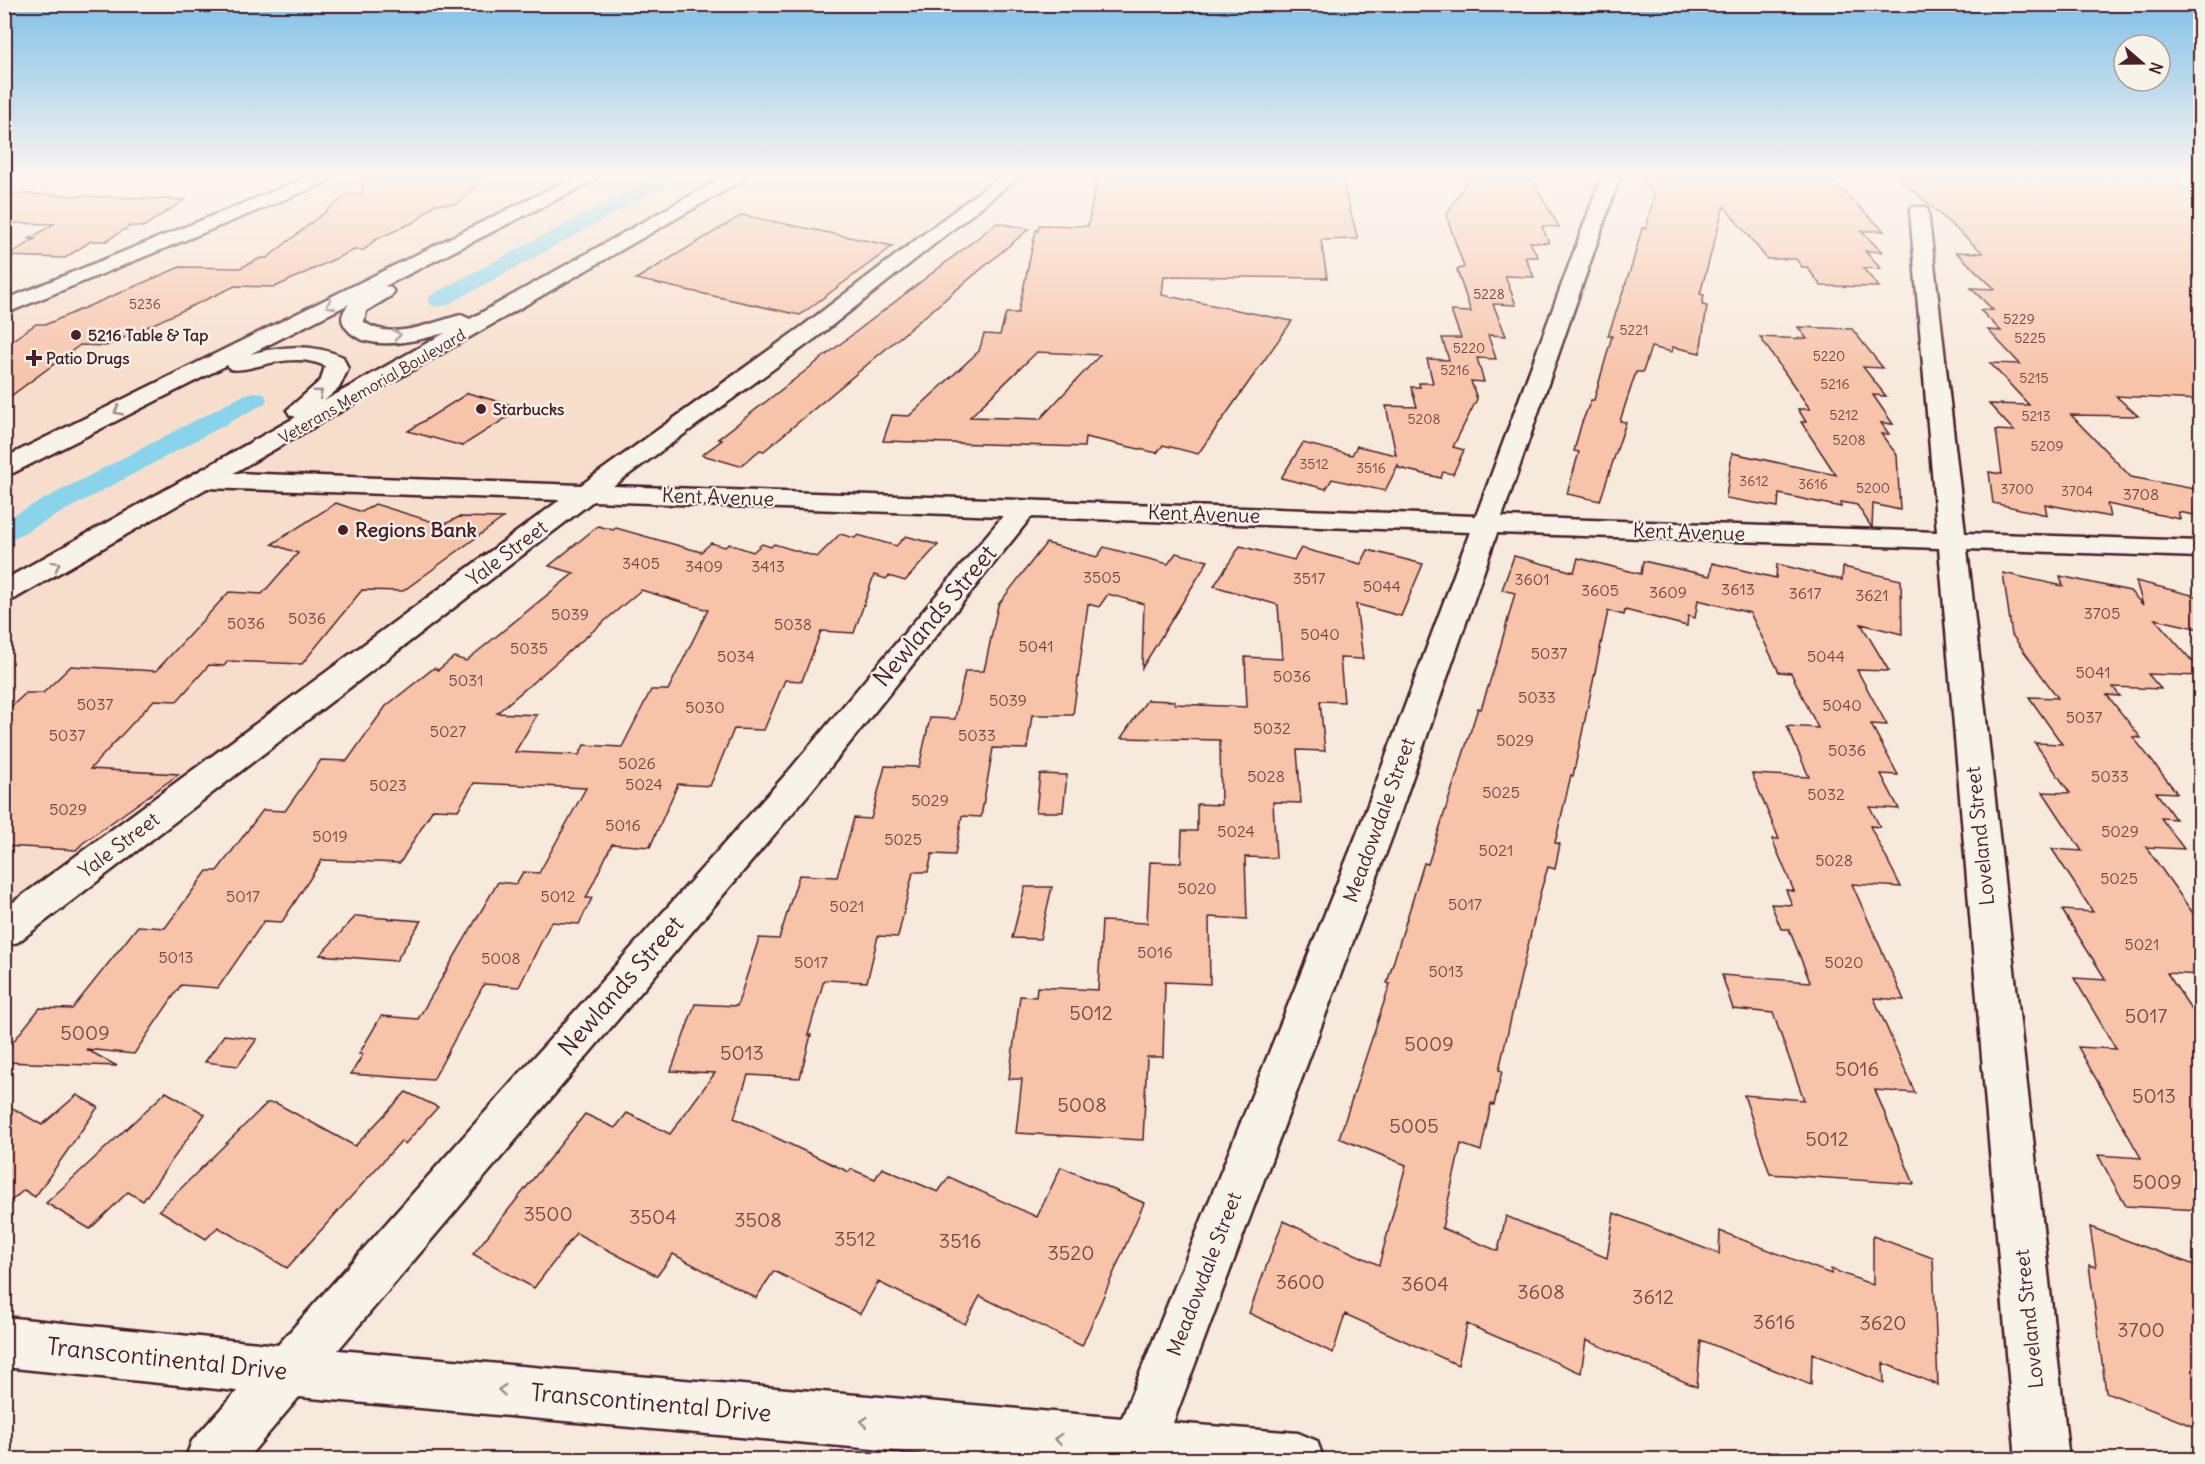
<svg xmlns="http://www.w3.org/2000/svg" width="2205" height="1464" font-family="Delius,sans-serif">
<rect width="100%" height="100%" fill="#f7e9db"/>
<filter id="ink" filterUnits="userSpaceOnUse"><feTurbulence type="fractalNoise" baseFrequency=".0167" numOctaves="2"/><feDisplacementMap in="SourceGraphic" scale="12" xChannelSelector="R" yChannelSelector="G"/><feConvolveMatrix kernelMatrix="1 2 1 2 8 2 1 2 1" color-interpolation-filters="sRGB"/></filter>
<g filter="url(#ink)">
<!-- built -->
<path fill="#f7decc" d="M340,176H1003L5,914V316Z"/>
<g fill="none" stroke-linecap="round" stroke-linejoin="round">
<!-- canal -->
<g fill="#8ad4eb" fill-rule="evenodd">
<path d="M656,176H678L676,180L447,305L439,307L431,305L428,300L431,295Z"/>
<path d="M255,392L264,394L267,399L264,404L14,538L4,540V520L246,394Z"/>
</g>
</g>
<!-- building -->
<g fill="#f7c3a9" stroke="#4a1f2b" stroke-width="1.5" fill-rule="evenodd">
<path d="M364,176H487L457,204H435L416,221L375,240L364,250H354L275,287L235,286L106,346L80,345L4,401V346L36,324H47L180,267L240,268L261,258H267L349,193H362Z"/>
<path d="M1097,176H1341L1358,239L1321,240L1327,278L1164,276L1162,295L1292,321L1198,454L1163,445L1157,453L1085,437L1084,447L883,441L892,415L909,416L979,351L984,334L1000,335L1006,313H1018L1036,230L1038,231L1039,225L1088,226ZM1037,352L1100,355L1040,419L970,417Z"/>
<path d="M1470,176H1530L1559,227L1542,226L1549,243L1530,242L1538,257H1525L1534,277L1505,276L1516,305L1493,304L1506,336L1488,335L1496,359L1477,358L1484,382L1471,381L1477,399L1453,447L1464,450L1453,474L1443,472L1441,478L1399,468L1398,465L1385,491L1332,479L1326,489L1281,478L1303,443L1352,455L1357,446L1396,455L1386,406L1417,407L1411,387H1420L1419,383H1433L1427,359L1449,360L1442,338H1461L1451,311L1471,312L1457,270L1464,267L1446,215Z"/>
<path d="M1640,176H1828L1884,231H1861L1882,252L1865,251L1881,269L1863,268L1879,287L1821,286L1807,267H1802L1796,259H1767L1724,206L1700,294L1704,295L1702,305L1707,306L1700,353L1673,347L1672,352L1651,347L1643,372H1636L1620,421L1626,422L1600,501L1567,494L1579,452L1574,451L1581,425L1591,400H1594L1612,336H1608L1632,265L1642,228L1646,229L1654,195Z"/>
<path d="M1897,176L2171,179L2200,199V400L2116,396L2138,416L2071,415L2131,477L2200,490V516L2178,512L2180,519L2107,504L2110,517L2045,504L2047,515L1993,503L1989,472L2002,474L1996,430L2014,431L1989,404L2029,405L1990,363L2020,364L1988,330L2001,331L1980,310H1993L1971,288L1995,289L1956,252L1983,253Z"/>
<path d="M4,193L185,200L143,227L130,226L106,241H91L65,258L7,256L35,239H29L54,224L4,223Z"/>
<path d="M742,215L893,246L800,315L636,279Z"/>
<path d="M997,223L1029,229L764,451L760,450L740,466L702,455L722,440L718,439L791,382Z"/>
<path d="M1798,327L1852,329L1883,368L1863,367L1886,396L1873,395L1893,424L1881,423L1889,434H1881L1897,455L1900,510L1873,504L1872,528L1857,505L1841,502V507L1779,494L1778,507L1726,498L1732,453L1836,475L1801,422H1806L1798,409H1810L1760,337L1807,339Z"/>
<path d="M468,393L522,408L462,446L408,431Z"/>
<path d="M336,503L362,512L375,504L443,525L459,517L503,518L403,591L362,590L302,664L228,661L224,666L209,665L177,701L154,700L90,769L179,774L83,843L76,850L4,846V713L26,693H43L71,666L156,671L229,592L262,594L298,553L272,544Z"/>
<path d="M598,526L613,530L616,528L701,552L711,543L725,547L729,544L753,552L762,544L771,547L774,544L817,557L840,534L855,538L858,535L896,546L906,536L938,545L905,581L889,576L886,579L874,575L854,633L821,631L802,681L785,680L764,730L734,729L710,786L678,784L650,847L612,844L586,898H592L579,924L551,922L519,987L484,984L433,1080L351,1074L363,1054H359L381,1016L418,1019L498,882L516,884L523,872L539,873L586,788L474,783L458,810L433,809L400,863L322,860L282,922L264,921L218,988L181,985L134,1054L86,1049L117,1066L4,1062V1053L40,1008L72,1009L138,926L165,928L207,871H217L263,810L285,811L321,760L347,761L386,706L434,668L438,670L454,657L466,661L574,573L549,566ZM641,590L708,610L668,690H651L622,747L584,745L579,755L515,752L537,715L497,713Z"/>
<path d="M1046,543L1097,557L1104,547L1168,564L1176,553L1208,561L1142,668L1144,604L1108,594L1099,607L1088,604L1073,715H1032L1027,749L993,748L981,817L962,816L955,855L932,854L928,872H913L898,937L878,936L867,982L824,980L808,1035H811L800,1078L748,1075L734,1118L849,1172L851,1169L875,1179L882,1168L938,1192L949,1177L1037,1217L1061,1167L1144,1203L1082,1346L980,1296L965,1324L878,1282L860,1314L774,1271L756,1298L673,1254L657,1276L576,1233L534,1288L473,1254L585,1114L615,1128L627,1113L670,1134L715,1073L671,1071L695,1004L737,1006L759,938L779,939L799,875L837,877L854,818L871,819L885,766L919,767L930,718L955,719L965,671H984L998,605Z"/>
<path d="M1240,546L1294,560L1301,548L1361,564L1368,550L1423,564L1401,616L1356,604L1363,659L1340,658L1344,702L1320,701L1325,751L1297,750L1301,803L1273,802L1276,858L1245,857L1247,919L1209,917L1210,984L1165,982L1163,1057H1147L1143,1140L1016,1133L1022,1079H1009L1020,996L1036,997L1037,987L1098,990L1102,921L1147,923L1150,862L1181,863L1182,831H1197V804L1221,805L1220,740L1121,738L1147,700L1175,701V704L1247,707L1245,657L1282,659L1278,605L1214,586Z"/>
<path d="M1514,556L1574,572L1578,558L1641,574L1643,561L1710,576L1712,563L1776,578L1777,564L1842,580L1843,567L1901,580L1902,634L1861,624L1889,671L1857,670L1887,725L1871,724L1898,775L1881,774L1899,809L1870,807L1880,827L1870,826L1901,887L1852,884L1904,1000L1874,998L1915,1093L1875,1090L1914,1184L1770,1174L1744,1095L1804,1100L1773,1013L1733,1009L1722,975L1810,982L1789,929H1781L1771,904L1792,905L1786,890L1794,891L1772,839H1779L1752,774L1809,777L1787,726L1818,728L1791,673L1779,672L1750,613L1698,600L1695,618L1688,616L1687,626L1625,610L1624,615L1608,611L1573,776L1571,775L1555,843L1560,844L1555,869L1548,867L1541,890L1499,1070L1502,1071L1494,1105L1491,1104L1481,1151L1461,1144L1442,1228L1498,1251L1506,1216L1607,1258L1614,1213L1719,1254L1720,1231L1831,1274V1269L1873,1285V1236L1933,1258L1938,1385L1883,1363L1884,1383L1812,1353L1811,1385L1701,1340L1697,1387L1586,1340L1581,1373L1467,1324L1458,1365L1345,1314L1333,1353L1249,1313L1283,1221L1379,1265L1406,1165L1339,1138L1390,984L1387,983L1424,863L1428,864L1478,708L1481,709L1497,659L1515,593L1502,590Z"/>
<path d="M2003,573L2063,586L2060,576L2130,591L2143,605L2136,581L2200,597V629L2155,619L2200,670V676L2148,674L2161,689L2113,687L2120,696L2107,695L2141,738L2133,737L2177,793L2156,792L2175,819L2161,818L2184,849L2146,847L2200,923V975L2167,973L2200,1022V1210L2126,1206L2098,1155L2141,1158L2078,1047L2116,1049L2074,978L2106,980L2062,910L2093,912L2052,849L2082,851L2043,792L2070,793L2035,743L2062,744L2029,697L2058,698L2012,635Z"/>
<path d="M1040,774L1067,775L1063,812H1036Z"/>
<path d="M1025,887H1052L1040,939L1012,938Z"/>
<path d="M356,916L421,921L396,961L320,955Z"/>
<path d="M224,1035L257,1039L238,1066L205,1062Z"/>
<path d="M166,1092L205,1114L143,1201L128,1192L90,1229L46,1203Z"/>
<path d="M406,1092L438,1107L405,1144L401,1141L287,1268L218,1227L206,1239L159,1210L267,1103H276L355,1146Z"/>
<path d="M77,1095L98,1107L35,1197L24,1190L4,1207V1103L42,1125Z"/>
<path d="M2090,1227L2200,1267V1429L2106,1392L2089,1265L2096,1267Z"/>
</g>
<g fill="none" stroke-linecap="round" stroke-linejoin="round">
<!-- minor casing -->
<g stroke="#4a1f2b" stroke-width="5">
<g id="minor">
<path d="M311,176H335L332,180L4,314V300Z"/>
<path d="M1000,176H1020L820,335L613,486L1476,516L1602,176H1620L1502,517L1937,532L1910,211L1912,207H1926L1928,211L1965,533L2200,541V557L1967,549L2069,1460H2016L1939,548L1497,533L1393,834L1173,1423L1298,1433L1317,1441L1324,1460H995L299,1397L246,1460H185L192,1441L237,1391L4,1367V1317L278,1345L787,773L1003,516L593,501L18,942L4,947V909L560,500L207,488L198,486L194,480L198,474L207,472L581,485L804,325ZM1031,517L1470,532L1357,834L1122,1418L338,1350L811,791Z"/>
</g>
</g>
<!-- major casing -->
<g stroke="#4a1f2b" stroke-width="5">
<path id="major" d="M576,176H598L595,180L385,286L391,288L394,292L391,296L366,311L364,322C391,342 433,322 461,315L470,319L725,176H746L743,180L14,599L4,602V580L296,417L290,415L287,410L321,380L325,366C304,356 280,360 258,366C248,368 240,371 230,369L227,365L13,473L4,476V458ZM349,304C342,313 339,319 347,329C367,354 419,340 445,333L324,401L339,388L348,369L343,357C312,343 282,346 250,354Z"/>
</g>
<!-- minor -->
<use href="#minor" fill="#f7f3e8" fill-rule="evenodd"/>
<!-- major -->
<use href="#major" fill="#f7f3e8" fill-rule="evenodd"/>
</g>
<!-- one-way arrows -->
<defs><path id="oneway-chevron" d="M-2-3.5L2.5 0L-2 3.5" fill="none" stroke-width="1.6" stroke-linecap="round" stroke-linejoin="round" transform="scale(1.5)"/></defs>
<g stroke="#a0898a">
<use href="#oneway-chevron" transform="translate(330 305) rotate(154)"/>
<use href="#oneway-chevron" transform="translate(397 335) rotate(-7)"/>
<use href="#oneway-chevron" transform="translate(319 393) rotate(-40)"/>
<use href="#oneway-chevron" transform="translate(118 411) rotate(153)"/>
<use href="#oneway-chevron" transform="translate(56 565) rotate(-29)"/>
<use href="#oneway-chevron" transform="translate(502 1390) rotate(-175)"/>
<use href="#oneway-chevron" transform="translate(864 1422) rotate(-175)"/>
<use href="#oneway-chevron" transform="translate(1058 1439) rotate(-175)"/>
</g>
</g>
<!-- sky -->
<linearGradient id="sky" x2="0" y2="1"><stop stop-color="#82c1e9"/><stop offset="0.46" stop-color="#fbf5ef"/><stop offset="1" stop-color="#fbf5ef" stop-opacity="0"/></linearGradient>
<rect width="2205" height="381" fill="url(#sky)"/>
<!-- markers -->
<g fill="#4a1f2b" stroke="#f7f3e8" stroke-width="2">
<circle cx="76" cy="335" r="6"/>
<path d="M31 349h6v6h6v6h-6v6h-6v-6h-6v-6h6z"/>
<circle cx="481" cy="409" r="6"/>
<circle cx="343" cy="530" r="6"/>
</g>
<g text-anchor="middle" stroke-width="4.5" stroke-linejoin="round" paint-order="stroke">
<!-- far-number labels -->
<g font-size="14" fill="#75484a">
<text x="1489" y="299">5228</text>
<text x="145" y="309">5236</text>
<text x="2019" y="324">5229</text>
<text x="1634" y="335">5221</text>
<text x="2030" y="343">5225</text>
<text x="1469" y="353">5220</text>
<text x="1829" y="361">5220</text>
<text x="1455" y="375">5216</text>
<text x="2034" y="383">5215</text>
<text x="1835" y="389">5216</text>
<text x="1844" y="420">5212</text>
<text x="2036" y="421">5213</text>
<text x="1424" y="424">5208</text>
<text x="1849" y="445">5208</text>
<text x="2047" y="451">5209</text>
<text x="1314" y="469">3512</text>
<text x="1371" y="473">3516</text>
<text x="1754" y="486">3612</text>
<text x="1813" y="489">3616</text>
<text x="1873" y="493">5200</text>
<text x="2017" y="494">3700</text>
<text x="2077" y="496">3704</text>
</g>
<!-- far-poi labels -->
<g font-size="16" font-weight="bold" fill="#4a1f2b" stroke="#f7f3e8" text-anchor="start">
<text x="88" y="341">5216 Table &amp; Tap</text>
<text x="46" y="364">Patio Drugs</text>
<text x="493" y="415">Starbucks</text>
</g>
<!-- far-street labels -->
<g font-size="16" fill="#4a1f2b" stroke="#f7f3e8">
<text transform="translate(372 386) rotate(-30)" y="6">Veterans Memorial Boulevard</text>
</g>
<!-- number labels -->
<g font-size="16" fill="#75484a">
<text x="2141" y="500">3708</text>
<text x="641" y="569">3405</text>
<text x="704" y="572">3409</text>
<text x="768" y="572">3413</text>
<text x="1102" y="583">3505</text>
<text x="1309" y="584">3517</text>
<text x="1532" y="585">3601</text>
<text x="1382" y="592">5044</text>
<text x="1738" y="595">3613</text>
<text x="1600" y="596">3605</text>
<text x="1668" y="598">3609</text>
<text x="1805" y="599">3617</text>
<text x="1872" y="601">3621</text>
<text x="2102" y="619">3705</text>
<text x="570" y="620">5039</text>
<text x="307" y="624">5036</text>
<text x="246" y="629">5036</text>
<text x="793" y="630">5038</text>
<text x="1320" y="640">5040</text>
<text x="1036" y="652">5041</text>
<text x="529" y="654">5035</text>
<text x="1549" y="659">5037</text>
<text x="736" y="662">5034</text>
<text x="1826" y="662">5044</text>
<text x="2093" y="678">5041</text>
<text x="1292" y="682">5036</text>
<text x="466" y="686">5031</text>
<text x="1537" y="703">5033</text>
<text x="1008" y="706">5039</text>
<text x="95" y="710">5037</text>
<text x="1842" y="711">5040</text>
<text x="705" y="713">5030</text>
<text x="2084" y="723">5037</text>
<text x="1272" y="734">5032</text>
<text x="448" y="737">5027</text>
<text x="67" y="741">5037</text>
<text x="977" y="741">5033</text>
<text x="1515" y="746">5029</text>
<text x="1847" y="756">5036</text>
<text x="637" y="769">5026</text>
<text x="1266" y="782">5028</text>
<text x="2110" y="782">5033</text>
<text x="644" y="790">5024</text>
<text x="388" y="791">5023</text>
<text x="1501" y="798">5025</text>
<text x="1826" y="800">5032</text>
<text x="930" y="806">5029</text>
<text x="68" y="815">5029</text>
<text x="623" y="831">5016</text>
<text x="1236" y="837">5024</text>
<text x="2120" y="837">5029</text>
<text x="330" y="842">5019</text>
<text x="903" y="845">5025</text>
<text x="1496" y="856">5021</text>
<text x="1834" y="866">5028</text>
<text x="2119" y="884">5025</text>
<text x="1197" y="894">5020</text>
<text x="243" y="902">5017</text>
<text x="558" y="902">5012</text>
<text x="1465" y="910">5017</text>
<text x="847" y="912">5021</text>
<text x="2142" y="950">5021</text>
<text x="1155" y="958">5016</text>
<text x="176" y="963">5013</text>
<text x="501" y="964">5008</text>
<text x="811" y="968">5017</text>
<text x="1844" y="968">5020</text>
<text x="1446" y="977">5013</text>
</g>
<!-- street labels -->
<g font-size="20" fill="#4a1f2b" stroke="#f7f3e8">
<text transform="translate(718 497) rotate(2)" y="7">Kent Avenue</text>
<text transform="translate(1204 514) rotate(2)" y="7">Kent Avenue</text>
<text transform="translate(1689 532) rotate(2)" y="7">Kent Avenue</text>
<text transform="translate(507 553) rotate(-37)" y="7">Yale Street</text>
<text transform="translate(1379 820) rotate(-70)" y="7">Meadowdale Street</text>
<text transform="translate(1980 836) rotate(-96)" y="7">Loveland Street</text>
<text transform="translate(119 845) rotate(-37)" y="7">Yale Street</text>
<text transform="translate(1204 1274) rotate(-69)" y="7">Meadowdale Street</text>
<text transform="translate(2029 1319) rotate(-96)" y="7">Loveland Street</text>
</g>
<!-- poi labels -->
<g font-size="20" font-weight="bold" fill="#4a1f2b" stroke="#f7f3e8" text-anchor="start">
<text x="355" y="537">Regions Bank</text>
</g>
<!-- near-number labels -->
<g font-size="20" fill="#75484a">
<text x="1091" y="1020">5012</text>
<text x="2146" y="1023">5017</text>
<text x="85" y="1040">5009</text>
<text x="1429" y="1051">5009</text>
<text x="742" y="1060">5013</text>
<text x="1857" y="1076">5016</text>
<text x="2154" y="1103">5013</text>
<text x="1082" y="1112">5008</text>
<text x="1414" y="1133">5005</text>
<text x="1827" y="1146">5012</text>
<text x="2157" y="1189">5009</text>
<text x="548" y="1221">3500</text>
<text x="653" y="1224">3504</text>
<text x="758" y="1227">3508</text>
<text x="855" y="1246">3512</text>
<text x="960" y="1248">3516</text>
<text x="1071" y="1260">3520</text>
<text x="1300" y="1289">3600</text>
<text x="1425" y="1291">3604</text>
<text x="1541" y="1299">3608</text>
<text x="1653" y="1304">3612</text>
<text x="1774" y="1329">3616</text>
<text x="1883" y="1330">3620</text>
<text x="2141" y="1337">3700</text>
</g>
<!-- near-street labels -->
<g font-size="24" fill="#4a1f2b" stroke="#f7f3e8">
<text transform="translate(935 616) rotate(-50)" y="8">Newlands Street</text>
<text transform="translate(621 986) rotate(-49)" y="8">Newlands Street</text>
<text transform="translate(167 1359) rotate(6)" y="8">Transcontinental Drive</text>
<text transform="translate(651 1403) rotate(5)" y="8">Transcontinental Drive</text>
</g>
</g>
<!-- margin -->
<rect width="2205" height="1464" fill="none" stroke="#f7f3e8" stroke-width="24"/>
<rect x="12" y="12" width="2181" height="1440" fill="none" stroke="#4a1f2b" stroke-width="2" filter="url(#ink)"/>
<!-- north arrow -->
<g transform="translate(2142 63) rotate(110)"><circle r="28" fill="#f7f3e8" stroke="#b29e9c" stroke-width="1.5"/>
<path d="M0-4.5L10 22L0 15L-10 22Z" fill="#4a1f2b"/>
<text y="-9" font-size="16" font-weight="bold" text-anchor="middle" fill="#4a1f2b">N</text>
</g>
</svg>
